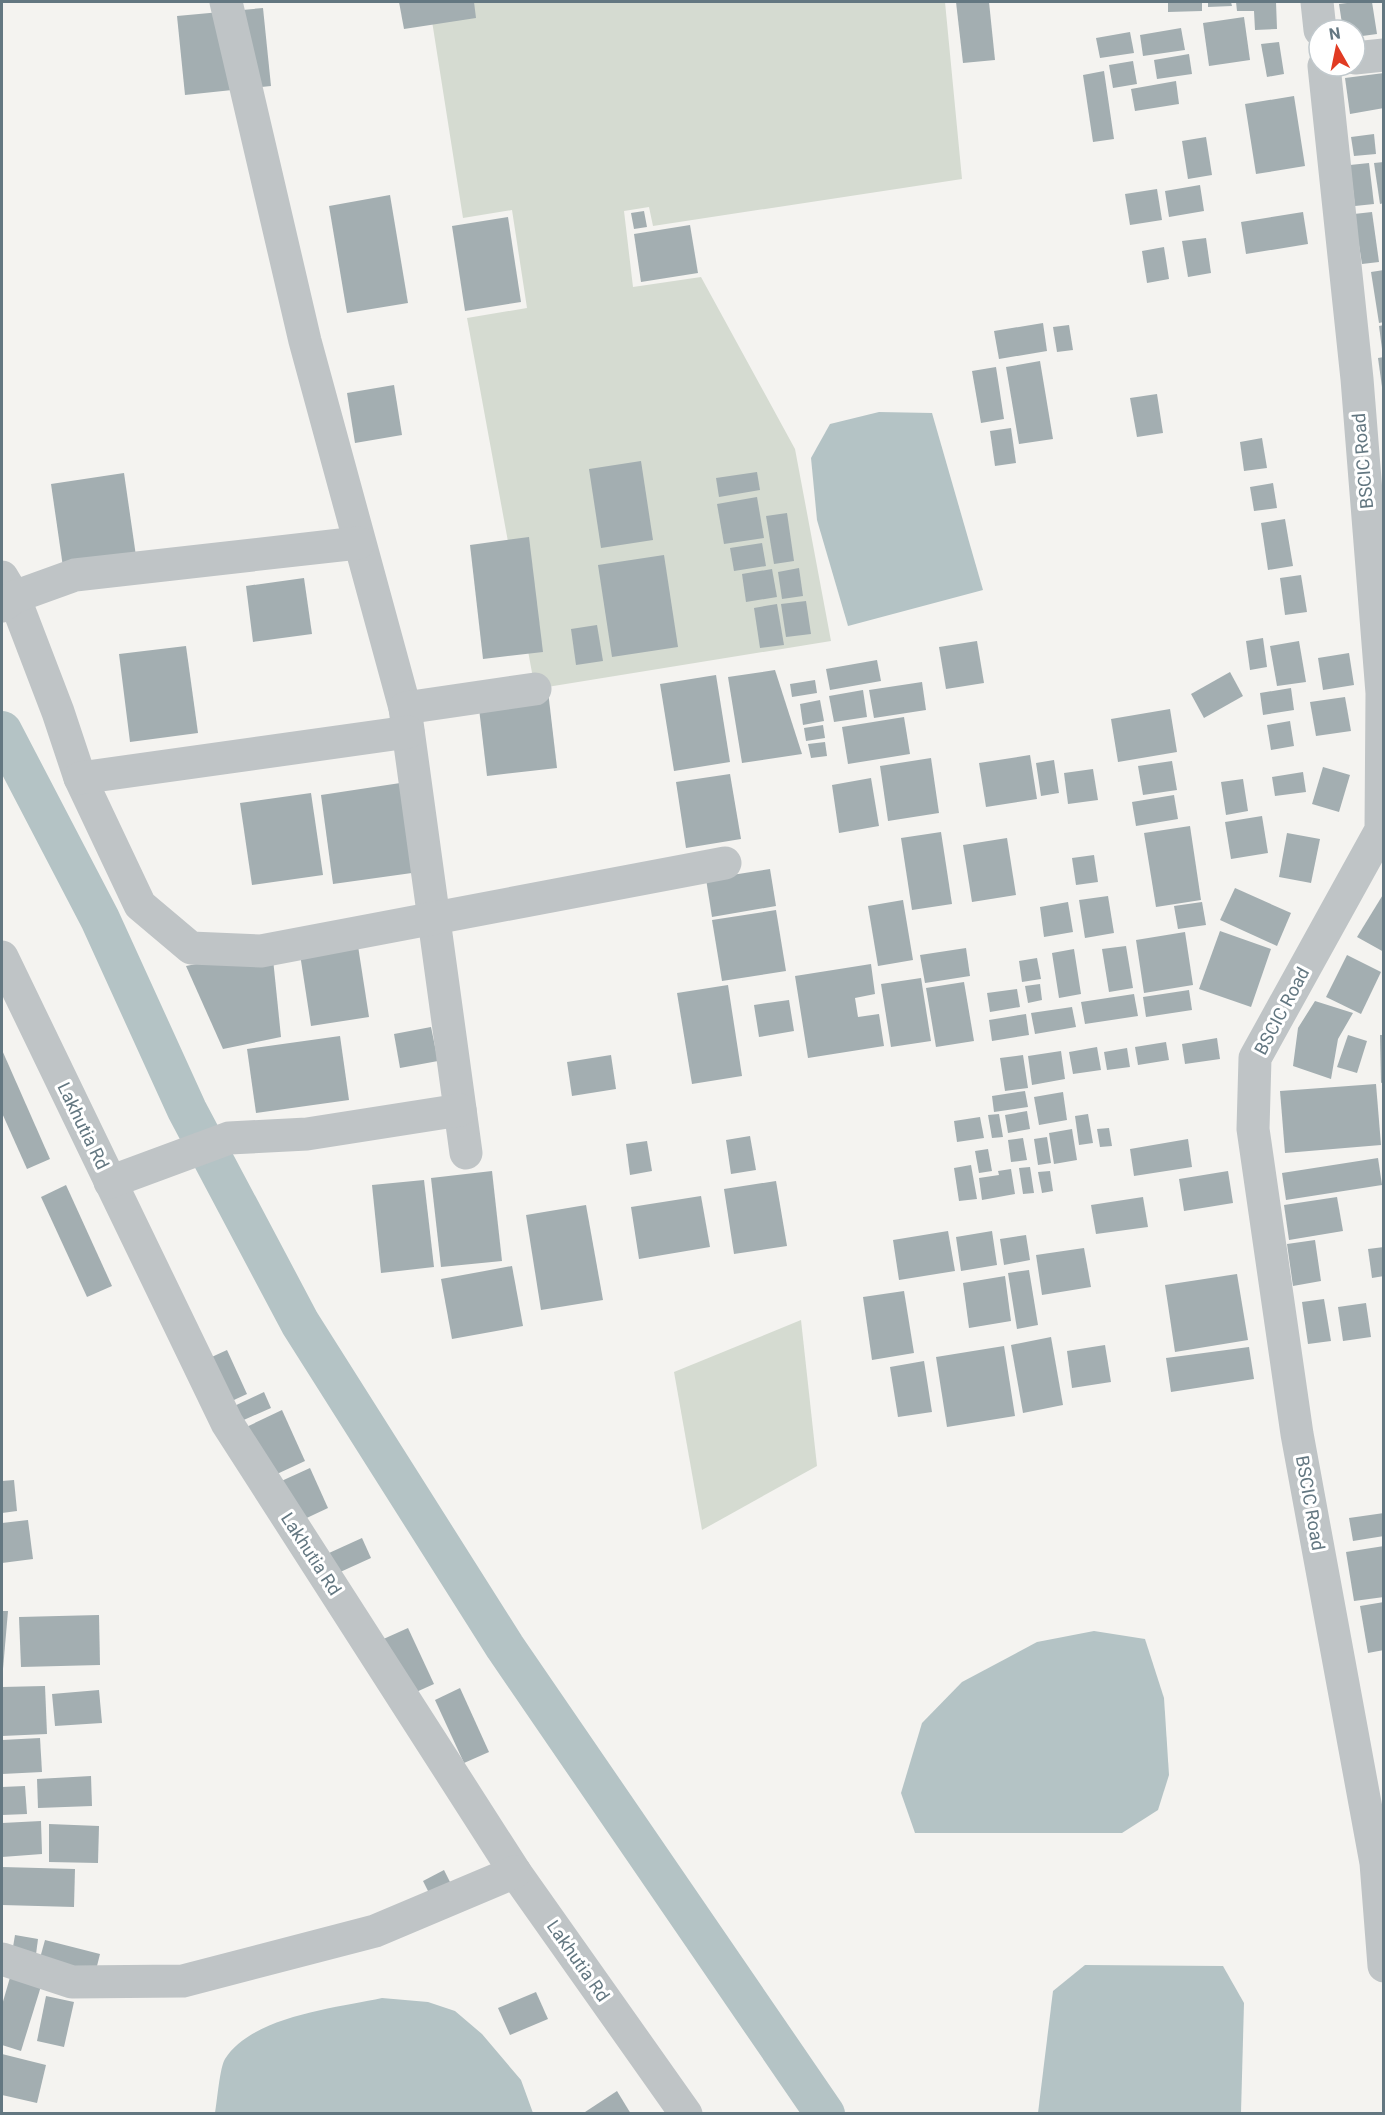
<svg xmlns="http://www.w3.org/2000/svg" width="1385" height="2115" font-family="Roboto,sans-serif">
<rect width="100%" height="100%" fill="#f4f3f0"/>
<!-- green -->
<g fill="#d5dbd1">
<path d="M429,2H945L962,179L653,226L649,207L624,211L633,287L701,277L795,449L831,641L535,689L467,318L527,308L512,210L463,218Z"/>
<path d="M801,1320L817,1466L702,1530L674,1372Z"/>
</g>
<!-- water -->
<g fill="#b4c3c5">
<path d="M879,412L932,413L983,590L848,626L817,520L811,458L830,424Z"/>
<path d="M1094,1631L1145,1639L1164,1698L1169,1775L1158,1810L1122,1833H915L901,1793L922,1723L962,1682L1037,1642Z"/>
<path d="M1085,1965L1223,1966L1244,2003L1241,2113H1038L1053,1991Z"/>
<path d="M382,1998L428,2002L455,2011L482,2034L521,2080L533,2113H215C217,2102 220,2066 225,2059C252,2016 336,2008 382,1998Z"/>
</g>
<g fill="none" stroke-linecap="round" stroke-linejoin="round">
<!-- canal -->
<path stroke="#b4c3c5" stroke-width="40" d="M2,731L100,919L187,1110L300,1323L505,1647L825,2114"/>
</g>
<!-- building -->
<g fill="#a3aeb1">
<path d="M399,2H474L476,18L404,29Z"/>
<path d="M956,2H989L995,60L963,63Z"/>
<path d="M1168,2H1202V11L1168,12Z"/>
<path d="M1208,2H1231L1232,6L1208,7Z"/>
<path d="M1236,2H1276L1277,29L1255,30L1254,11H1237Z"/>
<path d="M1355,2H1372L1377,34L1355,37V30H1343L1339,4Z"/>
<path d="M263,8L271,86L185,95L177,16Z"/>
<path d="M1244,17L1250,60L1209,66L1203,23Z"/>
<path d="M1181,28L1185,50L1143,56L1140,35Z"/>
<path d="M1130,32L1134,53L1100,58L1096,38Z"/>
<path d="M1279,42L1284,74L1267,77L1261,44Z"/>
<path d="M1189,54L1192,74L1157,79L1154,60Z"/>
<path d="M1133,61L1137,84L1113,88L1109,65Z"/>
<path d="M1104,71L1114,139L1093,142L1083,75Z"/>
<path d="M1384,73V108L1350,114L1345,78Z"/>
<path d="M1176,81L1179,104L1135,111L1131,89Z"/>
<path d="M1294,96L1305,166L1256,174L1245,104Z"/>
<path d="M1374,134L1376,154L1354,156L1351,137Z"/>
<path d="M1206,137L1212,175L1188,179L1182,141Z"/>
<path d="M1384,162V203L1380,204L1374,163Z"/>
<path d="M1369,163L1374,204L1355,206L1350,165Z"/>
<path d="M1200,185L1204,211L1169,217L1165,191Z"/>
<path d="M1157,189L1162,220L1130,225L1125,194Z"/>
<path d="M390,195L408,303L347,313L329,206Z"/>
<path d="M644,211L647,227L634,229L631,213Z"/>
<path d="M1303,212L1308,244L1246,254L1241,222Z"/>
<path d="M1372,212L1379,262L1362,264L1354,214Z"/>
<path d="M508,217L521,302L465,311L452,226Z"/>
<path d="M690,225L698,273L641,282L634,234Z"/>
<path d="M1206,238L1211,273L1188,277L1182,241Z"/>
<path d="M1164,247L1169,279L1147,283L1142,251Z"/>
<path d="M1384,270V322L1379,323L1371,272Z"/>
<path d="M1043,323L1047,351L999,359L994,331Z"/>
<path d="M1069,325L1073,350L1057,352L1053,327Z"/>
<path d="M1384,325V349H1382L1379,326Z"/>
<path d="M1384,357V387H1382L1378,358Z"/>
<path d="M1040,361L1053,439L1019,444L1006,367Z"/>
<path d="M996,367L1004,419L981,423L972,371Z"/>
<path d="M394,385L402,435L355,443L347,393Z"/>
<path d="M1157,394L1163,433L1137,437L1130,398Z"/>
<path d="M1011,428L1016,463L995,466L990,431Z"/>
<path d="M1262,438L1267,468L1244,471L1240,442Z"/>
<path d="M641,461L653,540L601,548L589,469Z"/>
<path d="M757,472L760,490L719,497L716,478Z"/>
<path d="M124,473L136,556L63,567L51,484Z"/>
<path d="M1273,483L1277,508L1254,511L1250,487Z"/>
<path d="M757,497L764,538L724,544L717,504Z"/>
<path d="M787,513L794,561L774,564L766,516Z"/>
<path d="M1285,519L1293,566L1268,570L1261,523Z"/>
<path d="M529,537L543,652L483,659L470,545Z"/>
<path d="M762,543L766,566L734,571L730,548Z"/>
<path d="M664,555L678,647L612,657L598,565Z"/>
<path d="M799,568L803,596L782,599L778,572Z"/>
<path d="M772,569L777,597L746,602L742,574Z"/>
<path d="M1301,575L1307,612L1285,615L1280,578Z"/>
<path d="M304,578L312,634L253,642L246,586Z"/>
<path d="M806,601L811,634L786,637L781,604Z"/>
<path d="M777,604L784,645L760,648L754,608Z"/>
<path d="M597,625L603,661L576,665L571,629Z"/>
<path d="M1263,638L1267,667L1250,670L1246,641Z"/>
<path d="M977,641L984,683L946,689L939,647Z"/>
<path d="M1299,641L1306,682L1277,686L1270,646Z"/>
<path d="M186,646L198,733L130,742L119,654Z"/>
<path d="M1349,653L1354,685L1323,690L1318,658Z"/>
<path d="M877,660L881,681L830,690L826,669Z"/>
<path d="M775,670L802,754L742,763L728,677Z"/>
<path d="M1230,672L1243,696L1204,718L1191,694Z"/>
<path d="M716,675L730,762L674,771L660,684Z"/>
<path d="M815,680L817,693L792,697L790,684Z"/>
<path d="M922,682L926,710L874,718L869,690Z"/>
<path d="M1291,688L1294,710L1263,715L1260,693Z"/>
<path d="M863,690L867,717L834,722L829,696Z"/>
<path d="M548,691L557,768L487,776L478,700Z"/>
<path d="M1345,697L1351,731L1316,736L1310,702Z"/>
<path d="M820,700L824,721L803,725L800,704Z"/>
<path d="M1170,709L1177,752L1118,762L1111,719Z"/>
<path d="M904,717L910,754L848,764L842,727Z"/>
<path d="M1290,721L1294,746L1271,750L1267,725Z"/>
<path d="M823,725L825,738L806,741L804,728Z"/>
<path d="M825,742L827,756L811,758L808,744Z"/>
<path d="M1030,755L1037,799L986,807L979,763Z"/>
<path d="M931,758L939,813L888,821L880,766Z"/>
<path d="M1054,760L1059,793L1041,796L1036,763Z"/>
<path d="M1172,761L1177,790L1143,795L1138,766Z"/>
<path d="M1323,767L1350,775L1339,812L1312,804Z"/>
<path d="M1093,769L1098,800L1068,804L1064,773Z"/>
<path d="M1303,772L1306,792L1275,796L1272,777Z"/>
<path d="M730,774L741,839L686,848L676,782Z"/>
<path d="M871,778L879,826L839,833L832,785Z"/>
<path d="M1243,779L1248,811L1226,815L1221,782Z"/>
<path d="M407,782L419,872L333,884L321,795Z"/>
<path d="M311,793L323,875L252,885L240,803Z"/>
<path d="M1174,795L1178,819L1136,826L1132,802Z"/>
<path d="M1262,816L1268,853L1231,859L1225,822Z"/>
<path d="M1190,826L1201,900L1156,907L1144,833Z"/>
<path d="M941,832L952,904L912,910L901,838Z"/>
<path d="M1287,833L1320,839L1311,883L1279,877Z"/>
<path d="M1007,838L1016,895L972,902L963,845Z"/>
<path d="M1094,855L1098,882L1076,885L1072,858Z"/>
<path d="M770,869L776,906L712,917L706,879Z"/>
<path d="M1235,888L1291,913L1277,946L1220,920Z"/>
<path d="M1384,893V952L1357,937Z"/>
<path d="M1108,896L1114,933L1085,938L1079,900Z"/>
<path d="M903,900L913,960L878,966L868,906Z"/>
<path d="M1068,902L1073,932L1044,937L1040,907Z"/>
<path d="M1202,902L1206,925L1178,929L1174,906Z"/>
<path d="M776,910L786,971L722,981L712,920Z"/>
<path d="M1220,931L1271,949L1251,1007L1199,989Z"/>
<path d="M1185,932L1193,985L1144,993L1136,940Z"/>
<path d="M356,933L369,1017L311,1026L298,941Z"/>
<path d="M1126,946L1133,988L1109,992L1102,949Z"/>
<path d="M966,948L970,976L925,983L920,955Z"/>
<path d="M272,949L281,1037L223,1049L186,966Z"/>
<path d="M1074,949L1081,994L1059,998L1052,953Z"/>
<path d="M1347,955L1381,972L1361,1014L1326,997Z"/>
<path d="M1037,958L1041,979L1022,982L1019,961Z"/>
<path d="M871,964L875,994L855,998L858,1017L879,1014L884,1046L808,1058L795,976Z"/>
<path d="M921,978L931,1041L891,1047L881,984Z"/>
<path d="M964,982L974,1041L936,1047L926,988Z"/>
<path d="M1040,984L1042,1000L1028,1003L1025,986Z"/>
<path d="M728,985L742,1076L692,1084L677,993Z"/>
<path d="M1017,989L1020,1007L990,1012L987,993Z"/>
<path d="M1189,990L1192,1010L1146,1017L1143,997Z"/>
<path d="M1134,994L1138,1016L1085,1024L1081,1002Z"/>
<path d="M789,1000L794,1031L759,1037L754,1005Z"/>
<path d="M1315,1001L1353,1013L1338,1039L1331,1079L1293,1066L1298,1028Z"/>
<path d="M1072,1007L1076,1027L1035,1034L1031,1013Z"/>
<path d="M1026,1014L1029,1035L992,1041L989,1020Z"/>
<path d="M431,1027L438,1061L400,1068L394,1034Z"/>
<path d="M1348,1035L1367,1041L1357,1073L1337,1067Z"/>
<path d="M1380,1035H1384V1082L1381,1083Z"/>
<path d="M340,1036L349,1100L256,1113L247,1049Z"/>
<path d="M1217,1038L1220,1059L1185,1064L1182,1044Z"/>
<path d="M1166,1042L1169,1060L1138,1065L1135,1047Z"/>
<path d="M1097,1047L1101,1070L1073,1074L1069,1052Z"/>
<path d="M1127,1048L1130,1067L1107,1070L1104,1052Z"/>
<path d="M2,1050L50,1159L27,1169L2,1113Z"/>
<path d="M1061,1051L1065,1079L1032,1085L1028,1056Z"/>
<path d="M611,1055L616,1089L572,1096L567,1062Z"/>
<path d="M1023,1055L1028,1088L1005,1091L1000,1058Z"/>
<path d="M1376,1084L1381,1145L1285,1153L1280,1091Z"/>
<path d="M1025,1091L1028,1107L994,1112L992,1096Z"/>
<path d="M1063,1092L1067,1120L1039,1125L1034,1097Z"/>
<path d="M1027,1111L1030,1129L1008,1133L1005,1115Z"/>
<path d="M999,1114L1003,1137L992,1138L988,1115Z"/>
<path d="M1088,1114L1093,1143L1079,1145L1075,1116Z"/>
<path d="M980,1117L984,1138L957,1142L954,1121Z"/>
<path d="M1109,1128L1112,1146L1100,1147L1097,1129Z"/>
<path d="M1072,1129L1077,1160L1054,1164L1049,1133Z"/>
<path d="M750,1136L756,1170L731,1174L726,1140Z"/>
<path d="M1047,1137L1051,1163L1038,1165L1034,1139Z"/>
<path d="M1023,1138L1027,1160L1011,1162L1008,1140Z"/>
<path d="M1188,1139L1192,1167L1134,1176L1130,1149Z"/>
<path d="M647,1141L652,1171L630,1175L626,1144Z"/>
<path d="M988,1149L992,1171L979,1173L975,1151Z"/>
<path d="M1378,1158L1382,1185L1286,1200L1282,1173Z"/>
<path d="M971,1165L977,1199L959,1201L954,1168Z"/>
<path d="M1030,1167L1034,1193L1023,1194L1019,1168Z"/>
<path d="M1011,1169L1015,1194L982,1200L979,1178L999,1175L998,1171Z"/>
<path d="M492,1171L502,1261L441,1267L431,1178Z"/>
<path d="M1050,1171L1053,1191L1042,1193L1038,1172Z"/>
<path d="M1228,1171L1233,1203L1184,1211L1179,1179Z"/>
<path d="M424,1180L434,1267L381,1273L372,1185Z"/>
<path d="M776,1181L787,1246L734,1254L724,1189Z"/>
<path d="M66,1185L112,1286L87,1297L41,1197Z"/>
<path d="M701,1196L710,1247L639,1259L631,1207Z"/>
<path d="M1143,1197L1148,1227L1096,1234L1091,1205Z"/>
<path d="M1337,1197L1343,1231L1289,1240L1284,1205Z"/>
<path d="M586,1205L603,1300L541,1310L526,1215Z"/>
<path d="M948,1231L955,1271L899,1280L893,1240Z"/>
<path d="M992,1231L997,1265L961,1271L956,1237Z"/>
<path d="M1026,1235L1030,1260L1004,1265L1000,1239Z"/>
<path d="M1315,1240L1321,1281L1293,1286L1287,1244Z"/>
<path d="M1384,1247V1276L1372,1278L1368,1249Z"/>
<path d="M1084,1248L1091,1287L1042,1295L1036,1255Z"/>
<path d="M512,1266L523,1326L452,1339L441,1279Z"/>
<path d="M1029,1270L1038,1325L1017,1329L1008,1273Z"/>
<path d="M1237,1274L1248,1340L1175,1352L1165,1285Z"/>
<path d="M1005,1276L1011,1321L969,1328L963,1283Z"/>
<path d="M904,1291L914,1353L872,1360L863,1297Z"/>
<path d="M1324,1299L1331,1341L1308,1344L1302,1302Z"/>
<path d="M1366,1303L1371,1337L1343,1341L1338,1307Z"/>
<path d="M1051,1337L1063,1405L1023,1413L1011,1345Z"/>
<path d="M1105,1345L1111,1382L1072,1388L1067,1351Z"/>
<path d="M1004,1346L1015,1416L947,1427L936,1357Z"/>
<path d="M1249,1347L1254,1379L1171,1392L1166,1358Z"/>
<path d="M227,1350L247,1394L223,1405L203,1361Z"/>
<path d="M924,1361L932,1412L898,1417L890,1367Z"/>
<path d="M264,1392L271,1408L237,1423L230,1408Z"/>
<path d="M282,1410L305,1461L264,1480L240,1430Z"/>
<path d="M310,1468L328,1508L296,1523L277,1483Z"/>
<path d="M14,1480L17,1511L2,1513V1481Z"/>
<path d="M1384,1513V1536L1353,1541L1349,1518Z"/>
<path d="M28,1520L33,1559L2,1563V1523Z"/>
<path d="M362,1538L371,1558L338,1573L329,1553Z"/>
<path d="M1384,1546V1597L1354,1601L1346,1552Z"/>
<path d="M1384,1602V1650L1368,1653L1360,1606Z"/>
<path d="M2,1611H8L3,1669H2Z"/>
<path d="M99,1615L100,1665L21,1667L19,1617Z"/>
<path d="M408,1628L434,1684L405,1697L379,1641Z"/>
<path d="M45,1686L47,1734L2,1736V1687Z"/>
<path d="M460,1688L489,1752L464,1763L435,1700Z"/>
<path d="M99,1690L102,1723L55,1726L52,1694Z"/>
<path d="M40,1738L42,1772L2,1774V1740Z"/>
<path d="M91,1776L92,1806L38,1808L37,1779Z"/>
<path d="M25,1786L27,1814L2,1815V1787Z"/>
<path d="M41,1821L42,1854L2,1857V1823Z"/>
<path d="M49,1824L99,1826L98,1863L49,1862Z"/>
<path d="M2,1867L75,1869L74,1907L2,1905Z"/>
<path d="M444,1870L454,1890L433,1901L423,1881Z"/>
<path d="M15,1935L38,1939L35,1962L11,1959Z"/>
<path d="M45,1940L100,1954L91,1990L35,1976Z"/>
<path d="M11,1974L42,1983L21,2051L2,2045V2005Z"/>
<path d="M536,1992L548,2019L510,2035L498,2008Z"/>
<path d="M46,1996L74,2002L64,2047L37,2041Z"/>
<path d="M2,2054L46,2065L37,2103L2,2095Z"/>
<path d="M617,2091L631,2114H582Z"/>
</g>
<g fill="none" stroke-linecap="round" stroke-linejoin="round">
<!-- minor -->
<g stroke="#bfc4c6" stroke-width="33">
<path d="M226,2L305,341L405,708L466,1153"/>
<path d="M1317,2L1320,30"/>
<path d="M1355,58L1384,55"/>
<path d="M1324,66L1357,379L1382,693L1381,830L1255,1058L1253,1129L1297,1434L1376,1863L1384,1966"/>
<path d="M2,577L14,597L58,712L80,778L140,905L191,948L261,951L725,863"/>
<path d="M2,606L14,597L75,575L358,543"/>
<path d="M405,708L535,689"/>
<path d="M80,778L408,732"/>
<path d="M2,957L227,1423L515,1872L686,2114"/>
<path d="M110,1182L229,1138L307,1134L460,1110"/>
<path d="M2,1959L72,1982L183,1981L375,1931L515,1872"/>
</g>
</g>
<g text-anchor="middle" stroke-width="6" stroke-linejoin="round" paint-order="stroke">
<!-- street labels -->
<g font-size="18" fill="#637781" stroke="#fff">
<text transform="translate(1363 461) rotate(-95)" y="6">BSCIC Road</text>
<text transform="translate(1282 1011) rotate(-62)" y="6">BSCIC Road</text>
<text transform="translate(83 1126) rotate(64)" y="6">Lakhutia Rd</text>
<text transform="translate(1310 1503) rotate(80)" y="6">BSCIC Road</text>
<text transform="translate(311 1554) rotate(57)" y="6">Lakhutia Rd</text>
<text transform="translate(578 1961) rotate(55)" y="6">Lakhutia Rd</text>
</g>
</g>
<!-- border -->
<rect width="1385" height="2115" fill="none" stroke="#637781" stroke-width="6"/>
<!-- north arrow -->
<g transform="translate(1337 48) rotate(351)"><circle r="28" fill="#ffffff" stroke="#c1c9cd" stroke-width="1.5"/>
<path d="M0-4.5L10 22L0 15L-10 22Z" fill="#e13b23"/>
<text y="-9" font-size="16" font-weight="bold" text-anchor="middle" fill="#637781">N</text>
</g>
</svg>
